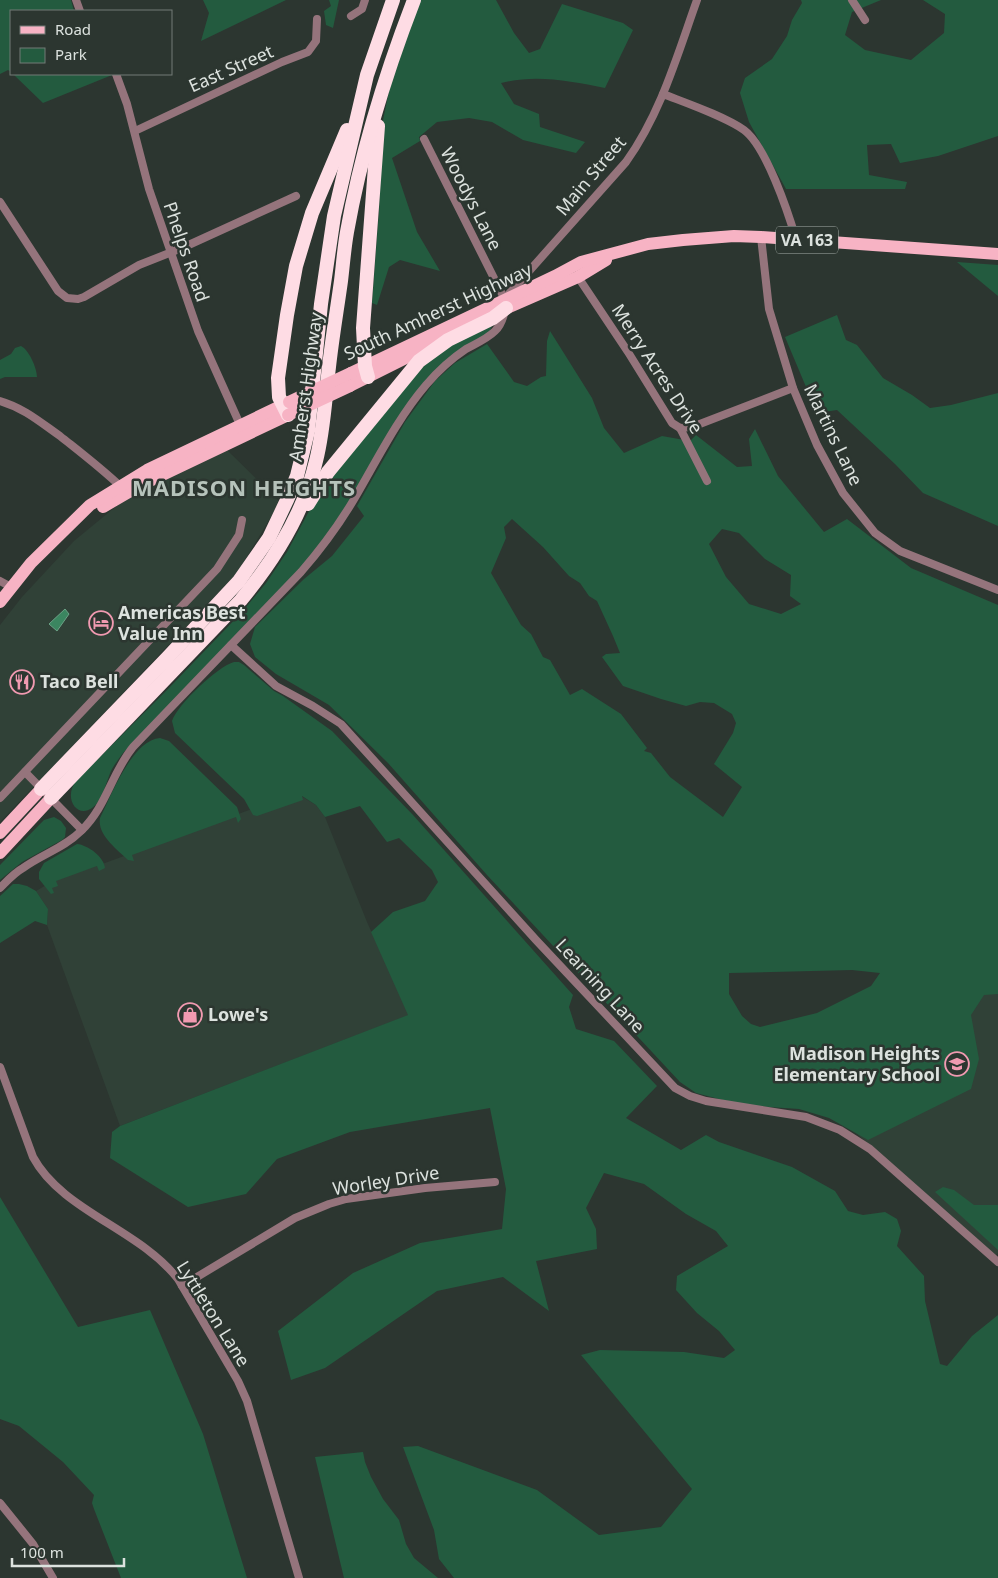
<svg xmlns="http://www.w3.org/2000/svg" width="998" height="1578" font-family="'Noto Sans',sans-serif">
<rect width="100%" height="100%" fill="#2c3630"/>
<!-- built -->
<g fill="#304137">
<path d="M226,449L280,502L237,573L0,822V625L22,597L74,541L125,499Z"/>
<path d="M301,796L316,805L325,817L367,922L409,1015L120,1126L47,925L48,909L36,891L55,880L105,863L279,799Z"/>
<path d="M998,990V1253L995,1256L856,1133L976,994Z"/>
</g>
<!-- green -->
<g fill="#235b3f" fill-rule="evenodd">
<path d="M0,0H71L74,11H11V72L8,70L0,74Z"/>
<path d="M203,0H286L201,41L209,13Z"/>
<path d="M329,0H339L333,28L326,25L324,11L331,6Z"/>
<path d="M420,0H496L514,33L529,53L540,49L562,4L623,23L633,30L605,88C570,81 536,74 501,83L514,104L539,114L540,127L585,142L576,153L523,140L492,122L469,118L437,122L419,137L420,141L392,158L417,232L440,271L400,260L389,267L377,305L372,303L379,211L382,125L390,86Z"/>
<path d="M801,0H881L852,12L845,35L865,50L911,60L944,33L945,14L923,0H998V136L938,156L900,163L891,144L867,145L869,175L907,182L905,189H786L749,122L740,93L745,78L772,59L787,36L792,20L802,3Z"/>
<path d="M13,74H111L112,75L43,103Z"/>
<path d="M957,262L998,265V296Z"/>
<path d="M837,315L846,340L857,345L883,378L912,395L930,408L951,405L998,393V526L923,493L895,464L837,410L817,413L785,337Z"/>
<path d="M492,325L490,331L486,334C461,350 438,364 419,388L343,513L306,562L123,753C119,758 115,764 112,769C106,781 103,801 92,808C77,819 63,798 76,781L167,690L242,612L266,583L287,552L322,487L400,387L437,351Z"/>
<path d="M550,331L592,398L604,428L624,453L662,436L690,441L696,435L737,467L752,466L749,439L755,429L778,476L824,532L847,519L911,568L998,605V994L984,995L971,1015L979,1059L971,1089L868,1140L829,1118L799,1109L742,1105L696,1093L680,1082L487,875L388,763L329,705L276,674L255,657L250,644L255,627L304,579L332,556L364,516L357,506L405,422L435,381L455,363L487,344L514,382L527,386L541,377L546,376L547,341ZM512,519L543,547L569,576L580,583L589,596L597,601L613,636L620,653L606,654L602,657L623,686L661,699L686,706L700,702L714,703L732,714L736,723L733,733L714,764L742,787L723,817L670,777L651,753L644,751L647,748L621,714L582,689L570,695L550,660L543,657L531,634L521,625L491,573L506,538L504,527ZM722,529L739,533L765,559L791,575L790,596L801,604L781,614L749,604L726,577L709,544ZM852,970L880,973L871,986L817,1013L760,1027L751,1024L742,1016L729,994V973Z"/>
<path d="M21,346C29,350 37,368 37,377H5L0,379V360L11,354L15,348Z"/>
<path d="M234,662H239L244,665L274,691L283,696L332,731L413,815L573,995L569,1007L576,1029L614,1041L657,1086L626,1118L681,1150L706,1135L719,1142L792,1167L835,1191L848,1211L863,1215L885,1212L897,1219L901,1231L897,1246L924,1276L925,1301L940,1364L947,1366L972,1336L998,1315V1578H454L439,1559L434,1530L403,1447L418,1446L537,1490L599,1535L661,1527L692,1489L581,1355L600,1350L684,1352L724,1358L735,1350L719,1331L697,1313L676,1290L677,1276L728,1246L716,1231L686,1214L644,1184L604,1173L586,1208L596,1229L597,1249L536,1261L549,1311L503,1277L437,1291L325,1368L291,1380L278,1331L353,1273L420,1243L502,1229L506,1189L490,1108L350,1132L277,1159L246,1194L188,1207L110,1158L112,1132L120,1126L408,1015L371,932L393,912L425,901L438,882L432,870L399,838L387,842L360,806L325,817L316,805L302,796L303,800L257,816L253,815L244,799L175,733L172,721C177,705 218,666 234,662Z"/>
<path d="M160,738L169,741L237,807L241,819L238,823L236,817L132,855L134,861L128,860C117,849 97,835 100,818C111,796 132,740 160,738Z"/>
<path d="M54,817L61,821L66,828L65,837L62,840L22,862L0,880V865L41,823L44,820Z"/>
<path d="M77,844C88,845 104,857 105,868L99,871L97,866L56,881L58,886L52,888L54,893L51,894L39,879V872L44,863Z"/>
<path d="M13,884H19L27,886L36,891L48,909L47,925L35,921L0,943V896Z"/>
<path d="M943,1187L954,1190L974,1205H998V1250L935,1192Z"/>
<path d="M0,1197L78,1327L150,1310L203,1434L247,1578H121L94,1509L92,1503L94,1495L63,1462L19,1426L0,1419Z"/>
<path d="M363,1452L365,1462L371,1477L383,1499L399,1520L406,1544L414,1558L438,1578H344L315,1457Z"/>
</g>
<!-- water -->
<path fill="#3b8660" stroke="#6ba286" d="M65,609L69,614L57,631L49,624Z"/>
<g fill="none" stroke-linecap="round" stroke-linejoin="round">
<!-- minor -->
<g stroke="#95747c" stroke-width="8">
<path d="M76,0L80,11"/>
<path d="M852,0L865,20"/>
<path d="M351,16L362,9L365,0"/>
<path d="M116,74L127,104L149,189L198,331L242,429"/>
<path d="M663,94C686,103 724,116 744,130C766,146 788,212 796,239"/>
<path d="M135,131L282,62L308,52L316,41L317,19"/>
<path d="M0,202L58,291L67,298L78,299L84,297L139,265L182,248L296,196"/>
<path d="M761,237L769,309L793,388L817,445L843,493L875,533L900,551L998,590"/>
<path d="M578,277L628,352L672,423L680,428L707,481"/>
<path d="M507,296L626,162C661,113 677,56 697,0"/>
<path d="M0,401C24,408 40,422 60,436C80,452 101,468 120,486"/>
<path d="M680,428L692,427L793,388"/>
<path d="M0,581L11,587"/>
<path d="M231,645L276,686L313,706L341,724L536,940L675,1088L690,1096L706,1101L806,1117L840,1130L870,1149L998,1262"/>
<path d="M25,772L82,830"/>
<path d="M0,798L217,569L239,535L242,520"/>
<path d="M0,888C7,881 14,873 23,868C42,854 64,848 81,831C107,806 111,774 133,747L301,572C321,549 338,526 353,501C376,462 397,419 426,385C438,371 451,359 466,349C475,344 487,339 495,331C503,323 506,310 505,300L424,139"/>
<path d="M0,1067L33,1157C62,1211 139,1229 178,1279L238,1381L247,1401L299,1578"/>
<path d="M182,1286L295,1218L329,1204L346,1199L425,1188L495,1182"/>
<path d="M0,1503L33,1544L53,1578"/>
</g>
<!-- primary -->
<g stroke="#f7b3c4" stroke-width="12">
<path d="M507,308L578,277L606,260"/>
<path d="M351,373L555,276L581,262L648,244L683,240L734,236L761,237L998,254"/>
<path d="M350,386L440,341"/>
<path d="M103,507L139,486L288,415"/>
<path d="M0,602L31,563L90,505L147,470L289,402"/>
<path d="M0,833L41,789"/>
<path d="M0,853L51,798"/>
</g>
<!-- motorway -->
<g stroke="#fedce4" stroke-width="14">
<path d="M368,377L365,366L363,328L378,126"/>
<path d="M288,415L279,397L278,378L287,315L296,266L312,213L347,130"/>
<path d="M308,504L328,472L419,361L448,340L493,318L506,308"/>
<path d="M41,789L168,657L239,581L269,538L287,500L297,476L308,431L321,304L334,216L367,75L393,0"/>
<path d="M51,798L241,600C275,559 304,513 316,461C324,430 325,399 329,367C332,339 337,310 341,281C343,265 344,249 347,232C361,153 385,75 414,0"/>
</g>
<!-- primary-bridge -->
<g stroke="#f7b3c4" stroke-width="12">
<path d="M289,402L351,373"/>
<path d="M288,415L350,386"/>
</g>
</g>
<!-- icons -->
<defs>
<g id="hotel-ring" transform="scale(1.25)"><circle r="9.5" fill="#2c3630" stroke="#f19ab1" stroke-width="1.5"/><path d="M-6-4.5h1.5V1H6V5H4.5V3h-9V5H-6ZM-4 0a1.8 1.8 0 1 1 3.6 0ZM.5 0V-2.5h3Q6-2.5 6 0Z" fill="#f19ab1"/></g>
<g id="restaurant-ring" transform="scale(1.25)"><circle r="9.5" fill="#2c3630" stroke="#f19ab1" stroke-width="1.5"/><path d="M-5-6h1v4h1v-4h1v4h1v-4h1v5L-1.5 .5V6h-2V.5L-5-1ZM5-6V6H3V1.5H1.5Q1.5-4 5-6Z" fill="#f19ab1"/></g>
<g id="shop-ring" transform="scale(1.25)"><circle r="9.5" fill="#2c3630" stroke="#f19ab1" stroke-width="1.5"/><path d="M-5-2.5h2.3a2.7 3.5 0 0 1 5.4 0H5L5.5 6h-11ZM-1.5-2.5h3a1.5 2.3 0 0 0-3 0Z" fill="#f19ab1"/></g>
<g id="school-ring" transform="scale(1.25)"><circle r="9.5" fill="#2c3630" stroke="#f19ab1" stroke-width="1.5"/><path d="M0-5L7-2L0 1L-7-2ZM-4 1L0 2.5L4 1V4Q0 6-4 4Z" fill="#f19ab1"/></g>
</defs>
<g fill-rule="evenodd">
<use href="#hotel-ring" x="101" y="623"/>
<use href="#restaurant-ring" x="22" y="682"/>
<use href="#shop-ring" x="190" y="1015"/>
<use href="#school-ring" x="957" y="1064"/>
</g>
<g text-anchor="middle" stroke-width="5" stroke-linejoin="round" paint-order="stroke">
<!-- shield labels -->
<rect fill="#2c3630" stroke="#a7aeaa" stroke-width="1" x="776" y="226.5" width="62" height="27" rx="4"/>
<g font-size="16" font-weight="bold" fill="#dce2de">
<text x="807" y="246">VA 163</text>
</g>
<!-- street labels -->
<g font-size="18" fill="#dce2de" stroke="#2c3630">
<text transform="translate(231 69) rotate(-24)" y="6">East Street</text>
<text transform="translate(591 176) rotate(-50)" y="6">Main Street</text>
<text transform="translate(471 199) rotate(63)" y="6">Woodys Lane</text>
<text transform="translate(186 252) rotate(71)" y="6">Phelps Road</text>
<text transform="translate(438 312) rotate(-25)" y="6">South Amherst Highway</text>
<text transform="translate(657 369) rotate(57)" y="6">Merry Acres Drive</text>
<text transform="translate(306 387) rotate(-82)" y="6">Amherst Highway</text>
<text transform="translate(833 435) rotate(64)" y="6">Martins Lane</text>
<text transform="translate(600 986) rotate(47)" y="6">Learning Lane</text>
<text transform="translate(386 1181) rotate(-9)" y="6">Worley Drive</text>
<text transform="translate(213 1314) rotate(58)" y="6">Lyttleton Lane</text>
</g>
<!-- poi labels -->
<g font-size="18" font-weight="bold" fill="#dce2de" stroke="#2c3630" text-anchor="start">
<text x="118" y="619">Americas Best<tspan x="118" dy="21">Value Inn</tspan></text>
<text x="40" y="688">Taco Bell</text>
<text x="208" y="1021">Lowe's</text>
<text x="940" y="1060" text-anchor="end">Madison Heights<tspan x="940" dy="21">Elementary School</tspan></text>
</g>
<!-- district labels -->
<g font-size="22" font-weight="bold" letter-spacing="1" fill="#b6c3bb" stroke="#2c3630">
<text x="244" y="496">MADISON HEIGHTS</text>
</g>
</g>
<!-- legend -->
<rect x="10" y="10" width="162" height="65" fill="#2c3630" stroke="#727b76"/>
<rect x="20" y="26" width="25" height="8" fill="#f7b3c4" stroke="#727b76"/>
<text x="55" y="35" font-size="15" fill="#dce2de">Road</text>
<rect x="20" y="48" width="25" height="15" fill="#235b3f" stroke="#727b76"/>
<text x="55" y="60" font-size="15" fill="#dce2de">Park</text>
<!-- scale -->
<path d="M12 1558v8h112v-8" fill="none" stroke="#dce2de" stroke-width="2.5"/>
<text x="20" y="1558" font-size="15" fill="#dce2de" stroke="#2c3630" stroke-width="4" paint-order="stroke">100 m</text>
</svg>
